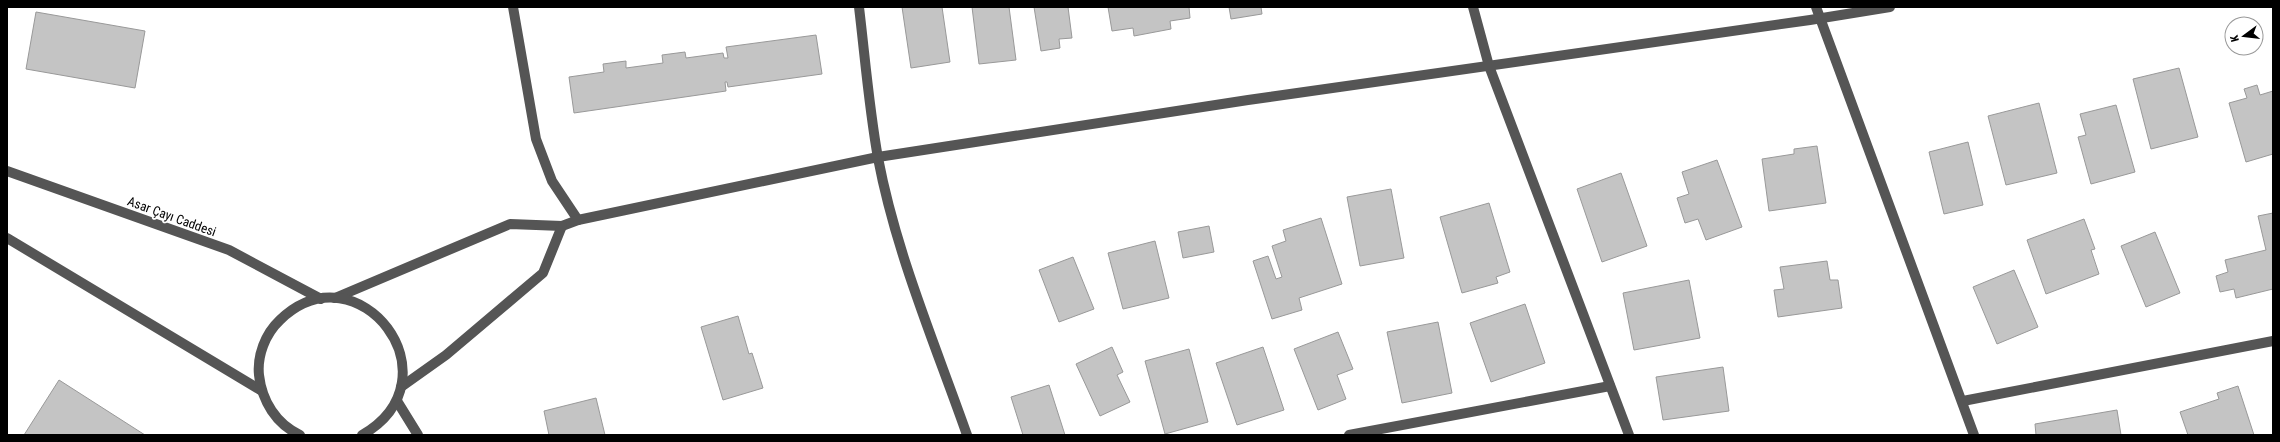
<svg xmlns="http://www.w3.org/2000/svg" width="2280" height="442" font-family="'Roboto Condensed',sans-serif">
<rect width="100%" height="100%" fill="#fff"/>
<!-- building -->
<g fill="#c4c4c4" stroke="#999">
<path d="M902,7H942L950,62L911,68Z"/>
<path d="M972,7H1009L1016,60L979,64Z"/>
<path d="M1034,7H1068L1072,38L1059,39L1060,48L1041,51Z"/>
<path d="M1108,7H1189L1190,18L1170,21L1171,29L1134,36L1133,28L1112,31Z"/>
<path d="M1229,7H1261L1262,14L1231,19Z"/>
<path d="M36,12L145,31L135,88L26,69Z"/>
<path d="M816,35L822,74L728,87L727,82H725L726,91L574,113L569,77L604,72L603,64L626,61V68L663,63L662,55L685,52L686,58L723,53L724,58H728L726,47Z"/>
<path d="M2179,68L2198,137L2151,149L2133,79Z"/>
<path d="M2257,85L2260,95L2273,91V154L2246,162L2229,103L2247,98L2244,89Z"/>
<path d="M2039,103L2057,173L2006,185L1988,116Z"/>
<path d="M2116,105L2135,172L2091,184L2078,137L2086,135L2080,114Z"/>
<path d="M1968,142L1983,205L1944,214L1929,152Z"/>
<path d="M1817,146L1826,203L1769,211L1762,159L1794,154V149Z"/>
<path d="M1717,160L1742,227L1706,240L1698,219L1685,223L1677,198L1689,194L1682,172Z"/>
<path d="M1621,173L1647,246L1602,262L1577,189Z"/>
<path d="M1391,189L1404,258L1360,266L1347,197Z"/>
<path d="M1489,203L1510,272L1496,277L1498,283L1462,293L1440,217Z"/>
<path d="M2273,213V289L2236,298L2234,289L2220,292L2216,276L2228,272L2225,260L2266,250L2258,216Z"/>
<path d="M1321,218L1342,284L1299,298L1302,310L1272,319L1253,261L1268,256L1276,279L1282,277L1272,246L1286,241L1283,230Z"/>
<path d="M2084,219L2095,249L2091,250L2099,274L2046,294L2027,240Z"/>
<path d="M1209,226L1214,252L1183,258L1178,232Z"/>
<path d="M2155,232L2180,293L2146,307L2121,246Z"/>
<path d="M1155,241L1169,298L1123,309L1108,253Z"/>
<path d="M1073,257L1094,309L1059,322L1039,270Z"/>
<path d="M1827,261L1830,280H1838L1842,308L1778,317L1774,290L1784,289L1780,267Z"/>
<path d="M2014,270L2038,327L1997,344L1973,287Z"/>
<path d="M1689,280L1700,338L1634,350L1623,293Z"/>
<path d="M1525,304L1545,363L1491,382L1470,323Z"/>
<path d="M738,316L749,354L752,353L763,388L723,400L701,327Z"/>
<path d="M1438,322L1452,393L1402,403L1387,332Z"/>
<path d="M1338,332L1353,369L1337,375L1346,399L1318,410L1294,349Z"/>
<path d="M1112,347L1123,372L1117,375L1130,402L1100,416L1076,364Z"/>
<path d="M1263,347L1284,410L1237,425L1216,363Z"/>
<path d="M1189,349L1208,422L1165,434L1145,361Z"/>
<path d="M1723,367L1729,411L1663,420L1656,377Z"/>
<path d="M59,380L145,435H24Z"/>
<path d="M1049,385L1065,435H1023L1011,397Z"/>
<path d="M2238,386L2254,435H2188L2180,412L2219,399L2217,393Z"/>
<path d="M596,398L605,435H549L544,411Z"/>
<path d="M2117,410L2121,435H2036L2035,424Z"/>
</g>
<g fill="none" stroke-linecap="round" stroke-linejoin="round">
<!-- minor -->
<g stroke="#555" stroke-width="10">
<path d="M513,7L536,139L552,181L578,220"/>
<path d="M859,7C865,57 869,108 878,158C896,253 935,344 967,435"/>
<path d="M1473,7L1489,66L1629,435"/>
<path d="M1816,7L1974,435"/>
<path d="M7,171L229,250L321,299"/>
<path d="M7,238L262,391"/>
<path d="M335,298L510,224L562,226L578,220L878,157L1248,100L1810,20L1890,7"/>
<path d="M401,387L446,355L543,273L562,226"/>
<path d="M397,401L418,435"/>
<path d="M1963,401L2273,341"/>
<path d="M300,435C276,424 262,401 259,375C257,356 265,334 280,320C358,245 461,378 362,435"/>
<path d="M1349,435L1610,386"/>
</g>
</g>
<g text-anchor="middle" stroke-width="3.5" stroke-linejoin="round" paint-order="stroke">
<!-- street labels -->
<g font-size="13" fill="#000" stroke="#fff">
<text transform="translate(172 216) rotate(20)" y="5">Asar Çayı Caddesi</text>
</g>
</g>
<!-- border -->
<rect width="2280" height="442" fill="none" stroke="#000000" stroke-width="16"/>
<!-- north arrow -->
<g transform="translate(2244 36) rotate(255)"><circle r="19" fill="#ffffff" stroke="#999999"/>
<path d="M0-3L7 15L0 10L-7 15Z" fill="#000000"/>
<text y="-6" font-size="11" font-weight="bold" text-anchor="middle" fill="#000000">K</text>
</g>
</svg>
